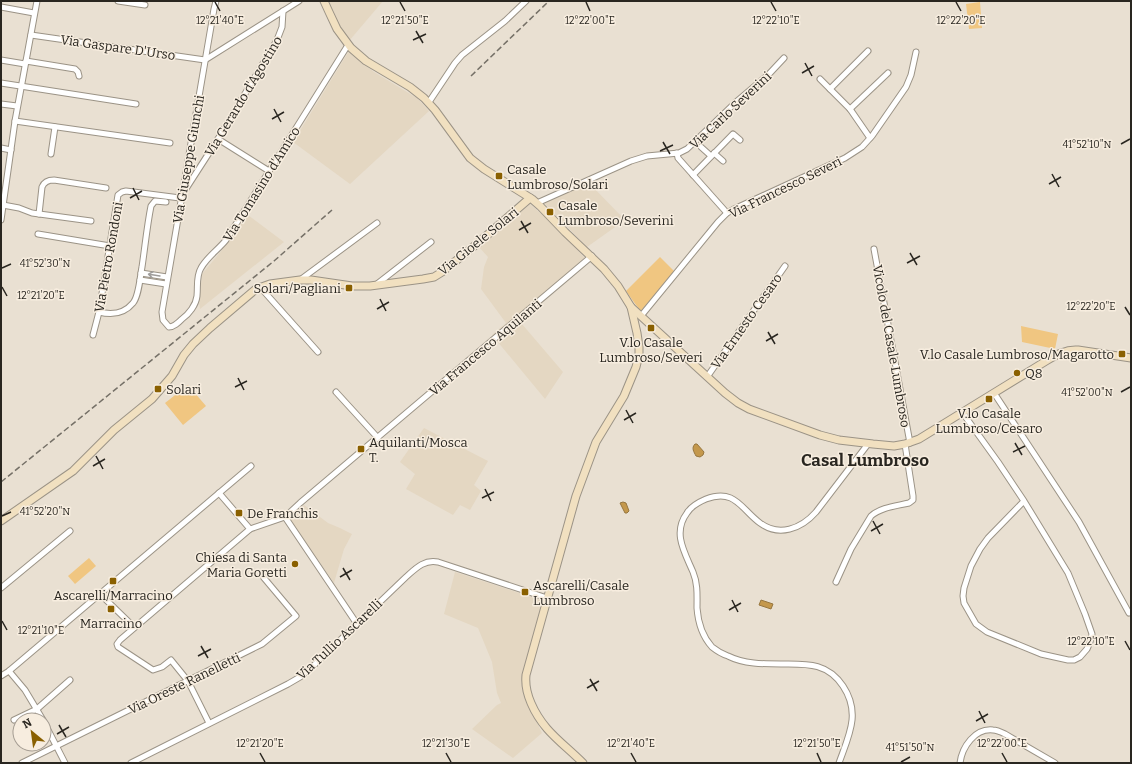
<svg xmlns="http://www.w3.org/2000/svg" width="1132" height="764" font-family="Bitter,serif">
<rect width="100%" height="100%" fill="#e9e0d2"/>
<!-- built -->
<g fill="#e4d7c2">
<path d="M328,1H383L349,41L341,29L331,10Z"/>
<path d="M349,51L374,72L417,98L429,111L350,184L293,142Z"/>
<path d="M588,182L625,220L587,247L544,203Z"/>
<path d="M530,204L554,225L585,258L516,317L563,372L545,399L492,335L506,323L481,289L484,267L488,257L478,246Z"/>
<path d="M248,215L284,242L200,309L199,301L202,274L222,250Z"/>
<path d="M424,428L488,461L474,485L481,491L470,510L460,505L453,515L406,489L415,474L400,462Z"/>
<path d="M304,505L328,523L340,528L352,534L344,549L334,583L289,518Z"/>
<path d="M455,572L544,601L524,667L522,682L526,699L542,733L513,758L472,729L497,705L501,703L497,693L492,662L478,628L444,614Z"/>
</g>
<!-- green -->
<g fill="#f0c681">
<path d="M980,2L982,28L969,29L966,4Z"/>
<path d="M660,257L674,271L641,311L636,305L626,291Z"/>
<path d="M1021,326L1058,334L1055,349L1022,342Z"/>
<path d="M188,385L206,406L183,425L165,403Z"/>
<path d="M89,558L96,566L75,584L68,576Z"/>
</g>
<!-- water -->
<g fill="#c4984c" stroke="#96763f">
<path d="M695,444H697L704,452L703,455L700,457L696,456C694,452 691,448 695,444Z"/>
<path d="M623,502L626,503L629,511L627,513H625L620,503Z"/>
<path d="M761,600L773,604L771,609L759,605Z"/>
</g>
<g fill="none" stroke-linecap="round" stroke-linejoin="round">
<!-- street casing -->
<g stroke="#9b9386" stroke-width="7">
<g id="street">
<path d="M118,1L145,5"/>
<path d="M216,1L214,9L162,312L163,320L169,327C174,327 178,323 182,319C189,314 196,305 197,296C198,286 196,276 201,268C207,257 218,250 226,240L348,45"/>
<path d="M1,7L34,13"/>
<path d="M31,35L205,60"/>
<path d="M1,60L25,64"/>
<path d="M205,60L299,1"/>
<path d="M26,61L75,69L78,72L79,76"/>
<path d="M820,79L850,109L870,138"/>
<path d="M1,83L136,104"/>
<path d="M830,89L868,51"/>
<path d="M429,102L455,63L462,55L505,21L526,1"/>
<path d="M1,104L17,106"/>
<path d="M850,109L888,73"/>
<path d="M15,121L170,143"/>
<path d="M218,139L269,171"/>
<path d="M701,147L711,156"/>
<path d="M1,148L11,150"/>
<path d="M677,153L678,158L727,213"/>
<path d="M714,153L723,161"/>
<path d="M51,154L55,127"/>
<path d="M693,175L733,134L740,140"/>
<path d="M537,203L631,161L647,156L679,153L687,149L735,103L769,74L784,58"/>
<path d="M3,205L19,208L32,213L91,221"/>
<path d="M39,214L42,187C44,182 48,180 54,180L106,188"/>
<path d="M1,220L15,121L37,1"/>
<path d="M38,234L110,246"/>
<path d="M874,249L910,443"/>
<path d="M141,273L167,277"/>
<path d="M140,280L166,284"/>
<path d="M300,280L377,223"/>
<path d="M377,284L431,242"/>
<path d="M260,287L318,352"/>
<path d="M99,312C111,315 124,314 133,303C139,296 140,277 142,267C145,247 147,226 151,206L155,201L166,202"/>
<path d="M641,316L718,222L727,213L734,209L845,158L862,147L872,136L906,87L911,75L916,52"/>
<path d="M93,335L99,312L118,195L122,192L126,191L180,198L218,139L277,40L282,27L283,11"/>
<path d="M707,377L785,266"/>
<path d="M336,392L378,438"/>
<path d="M994,393L1079,522L1129,613"/>
<path d="M962,412L998,462L1024,501L1068,573L1085,614L1092,634L1090,642L1087,649L1080,657L1074,660H1068L1041,654L987,632L976,624L964,603L963,596L964,588L971,566L980,549L988,538L1024,501"/>
<path d="M219,493L250,529"/>
<path d="M285,517L357,624"/>
<path d="M836,582L851,549L871,516C881,507 897,506 909,503L913,500V496L905,444"/>
<path d="M1,588L70,531"/>
<path d="M100,594L134,627"/>
<path d="M9,671L25,690L43,720"/>
<path d="M1,676L9,671L251,466"/>
<path d="M14,720L37,709L70,680"/>
<path d="M44,722L65,763"/>
<path d="M209,723L188,681L171,660L162,667L153,670L118,647L117,644L120,640L250,529L285,517L300,503L592,256"/>
<path d="M22,763L262,644L296,616L264,578"/>
<path d="M131,763L288,684L300,677L311,668L406,577C415,569 424,559 438,562L547,598"/>
<path d="M839,763C849,735 861,713 843,686C827,662 806,664 781,664C763,664 744,664 728,656C722,654 717,651 712,647C703,637 698,622 697,608C697,596 698,584 693,572C685,553 672,533 687,513C691,506 699,502 706,499C735,488 741,509 760,523C779,537 801,529 816,512L868,444"/>
<path d="M960,763C962,747 975,728 993,730C997,730 1001,732 1005,734L1055,763"/>
</g>
</g>
<!-- secondary casing -->
<g stroke="#9b9386" stroke-width="9">
<g id="secondary">
<path d="M324,1L329,12L337,29L351,48L366,61L410,87L424,98L435,110L470,158L484,169L532,199L540,206L565,232L604,269L618,286L631,307L637,333L639,347V355L636,367L624,396L596,442L576,496L526,675C525,685 527,694 531,703C543,731 562,742 583,763"/>
<path d="M631,307L725,393L738,403L749,409L820,435L839,440L873,444L894,446L905,444L919,439L1046,361C1056,355 1066,349 1078,350L1131,358"/>
<path d="M1,521L73,471L114,430L152,399L172,376L184,355L193,344L210,328L256,289L270,284L300,280H311L352,286H370L423,279L434,277L442,272L478,243L530,198"/>
</g>
</g>
<!-- street -->
<use href="#street" stroke="#fff" stroke-width="5"/>
<!-- secondary -->
<use href="#secondary" stroke="#f1e0c0" stroke-width="7"/>
<!-- rail -->
<g stroke="#757067" stroke-width="1.5" stroke-dasharray="6 3" stroke-linecap="butt">
<path d="M471,76L549,1"/>
<path d="M1,482L274,261L332,210"/>
</g>
</g>
<!-- one-way arrows -->
<defs><path id="oneway-shaft" d="M-6 0H5M1.5-3L5.5 0L1.5 3" fill="none" stroke-width="1.6" stroke-linecap="round" stroke-linejoin="round"/></defs>
<use stroke="#9f9d9b" href="#oneway-shaft" transform="translate(154 275) rotate(-171)"/>
<!-- ticks -->
<path fill="none" stroke="#292620" stroke-width="1.5" d="M215,2L220,11M400,2L405,11M586,2L590,11M771,2L776,11M956,2L961,11M416,31L423,43M413,40L426,34M805,63L812,76M802,73L814,66M274,109L281,122M272,119L284,112M663,142L670,154M1121,144L1130,139M660,151L673,145M1052,174L1059,187M1049,184L1061,177M133,188L139,200M130,198L142,191M521,221L528,233M519,230L531,223M910,253L917,265M907,263L920,256M2,268L11,264M2,287L7,296M380,299L386,311M1125,307L1130,315M377,309L389,302M768,332L775,344M766,341L778,334M238,378L244,390M235,387L247,381M1121,392L1130,387M626,410L633,423M624,420L636,413M1015,443L1022,455M1013,452L1025,446M96,456L103,469M93,466L105,459M485,489L491,501M482,498L494,492M2,516L11,512M873,521L880,534M871,531L883,524M343,568L350,580M340,577L352,570M732,600L738,612M729,610L741,603M2,621L7,630M1125,641L1130,650M201,646L208,658M198,656L211,649M590,679L597,691M587,688L599,681M979,711L985,723M976,721L988,714M59,725L66,737M57,734L69,727M260,753L265,762M446,753L451,762M631,753L636,762M817,753L821,762M1002,753L1007,762M901,762L910,757"/>
<!-- markers -->
<g fill="#8a6000" stroke="#f7eddf" stroke-width="1.5">
<rect x="495" y="172" width="8" height="8" rx="2"/>
<rect x="546" y="208" width="8" height="8" rx="2"/>
<rect x="345" y="284" width="8" height="8" rx="2"/>
<rect x="647" y="324" width="8" height="8" rx="2"/>
<rect x="1118" y="350" width="8" height="8" rx="2"/>
<circle cx="1017" cy="373" r="4"/>
<rect x="154" y="385" width="8" height="8" rx="2"/>
<rect x="985" y="395" width="8" height="8" rx="2"/>
<rect x="357" y="445" width="8" height="8" rx="2"/>
<rect x="235" y="509" width="8" height="8" rx="2"/>
<circle cx="295" cy="564" r="4"/>
<rect x="109" y="577" width="8" height="8" rx="2"/>
<rect x="521" y="588" width="8" height="8" rx="2"/>
<rect x="107" y="605" width="8" height="8" rx="2"/>
</g>
<g text-anchor="middle" stroke-width="3" stroke-linejoin="round" paint-order="stroke">
<!-- street labels -->
<g font-size="13" fill="#292620" stroke="#f7eddf">
<text transform="translate(118 47) rotate(8)" y="5">Via Gaspare D'Urso</text>
<text transform="translate(243 96) rotate(-59)" y="5">Via Gerardo d'Agostino</text>
<text transform="translate(730 110) rotate(-43)" y="5">Via Carlo Severini</text>
<text transform="translate(188 159) rotate(-80)" y="5">Via Giuseppe Giunchi</text>
<text transform="translate(261 184) rotate(-58)" y="5">Via Tomasino d'Amico</text>
<text transform="translate(785 187) rotate(-26)" y="5">Via Francesco Severi</text>
<text transform="translate(478 241) rotate(-39)" y="5">Via Gioele Solari</text>
<text transform="translate(108 257) rotate(-80)" y="5">Via Pietro Rondoni</text>
<text transform="translate(746 321) rotate(-55)" y="5">Via Ernesto Cesaro</text>
<text transform="translate(892 346) rotate(80)" y="5">Vicolo del Casale Lumbroso</text>
<text transform="translate(485 347) rotate(-40)" y="5">Via Francesco Aquilanti</text>
<text transform="translate(339 639) rotate(-43)" y="5">Via Tullio Ascarelli</text>
<text transform="translate(184 683) rotate(-26)" y="5">Via Oreste Ranelletti</text>
</g>
<!-- poi labels -->
<g font-size="13" fill="#292620" stroke="#f7eddf" text-anchor="start">
<text x="507" y="174">Casale<tspan x="507" dy="15">Lumbroso/Solari</tspan></text>
<text x="558" y="210">Casale<tspan x="558" dy="15">Lumbroso/Severini</tspan></text>
<text x="341" y="293" text-anchor="end">Solari/Pagliani</text>
<text x="651" y="347" text-anchor="middle">V.lo Casale<tspan x="651" dy="15">Lumbroso/Severi</tspan></text>
<text x="1114" y="359" text-anchor="end">V.lo Casale Lumbroso/Magarotto</text>
<text x="1025" y="378">Q8</text>
<text x="166" y="394">Solari</text>
<text x="989" y="418" text-anchor="middle">V.lo Casale<tspan x="989" dy="15">Lumbroso/Cesaro</tspan></text>
<text x="369" y="447">Aquilanti/Mosca<tspan x="369" dy="15">T.</tspan></text>
<text x="247" y="518">De Franchis</text>
<text x="287" y="562" text-anchor="end">Chiesa di Santa<tspan x="287" dy="15">Maria Goretti</tspan></text>
<text x="533" y="590">Ascarelli/Casale<tspan x="533" dy="15">Lumbroso</tspan></text>
<text x="113" y="600" text-anchor="middle">Ascarelli/Marracino</text>
<text x="111" y="628" text-anchor="middle">Marracino</text>
</g>
<!-- district labels -->
<g font-size="17" font-weight="bold" fill="#292620" stroke="#f7eddf">
<text x="865" y="466">Casal Lumbroso</text>
</g>
</g>
<g font-size="10" text-anchor="middle" fill="#292620" stroke="#f7eddf" stroke-width="3" stroke-linejoin="round" paint-order="stroke">
<text x="220" y="24">12°21'40"E</text>
<text x="405" y="24">12°21'50"E</text>
<text x="590" y="24">12°22'00"E</text>
<text x="776" y="24">12°22'10"E</text>
<text x="961" y="24">12°22'20"E</text>
<text x="1087" y="148">41°52'10"N</text>
<text x="45" y="267">41°52'30"N</text>
<text x="41" y="299">12°21'20"E</text>
<text x="1091" y="310">12°22'20"E</text>
<text x="1087" y="396">41°52'00"N</text>
<text x="45" y="515">41°52'20"N</text>
<text x="41" y="634">12°21'10"E</text>
<text x="1091" y="645">12°22'10"E</text>
<text x="260" y="747">12°21'20"E</text>
<text x="446" y="747">12°21'30"E</text>
<text x="631" y="747">12°21'40"E</text>
<text x="817" y="747">12°21'50"E</text>
<text x="1002" y="747">12°22'00"E</text>
<text x="910" y="751">41°51'50"N</text>
</g>
<!-- border -->
<rect width="1132" height="764" fill="none" stroke="#292620" stroke-width="4"/>
<!-- north arrow -->
<g transform="translate(32 732) rotate(331)"><circle r="19" fill="#f7eddf" stroke="#a59d93"/>
<path d="M0-3L7 15L0 10L-7 15Z" fill="#8a6000"/>
<text y="-6" font-size="11" font-weight="bold" text-anchor="middle" fill="#292620">N</text>
</g>
</svg>
